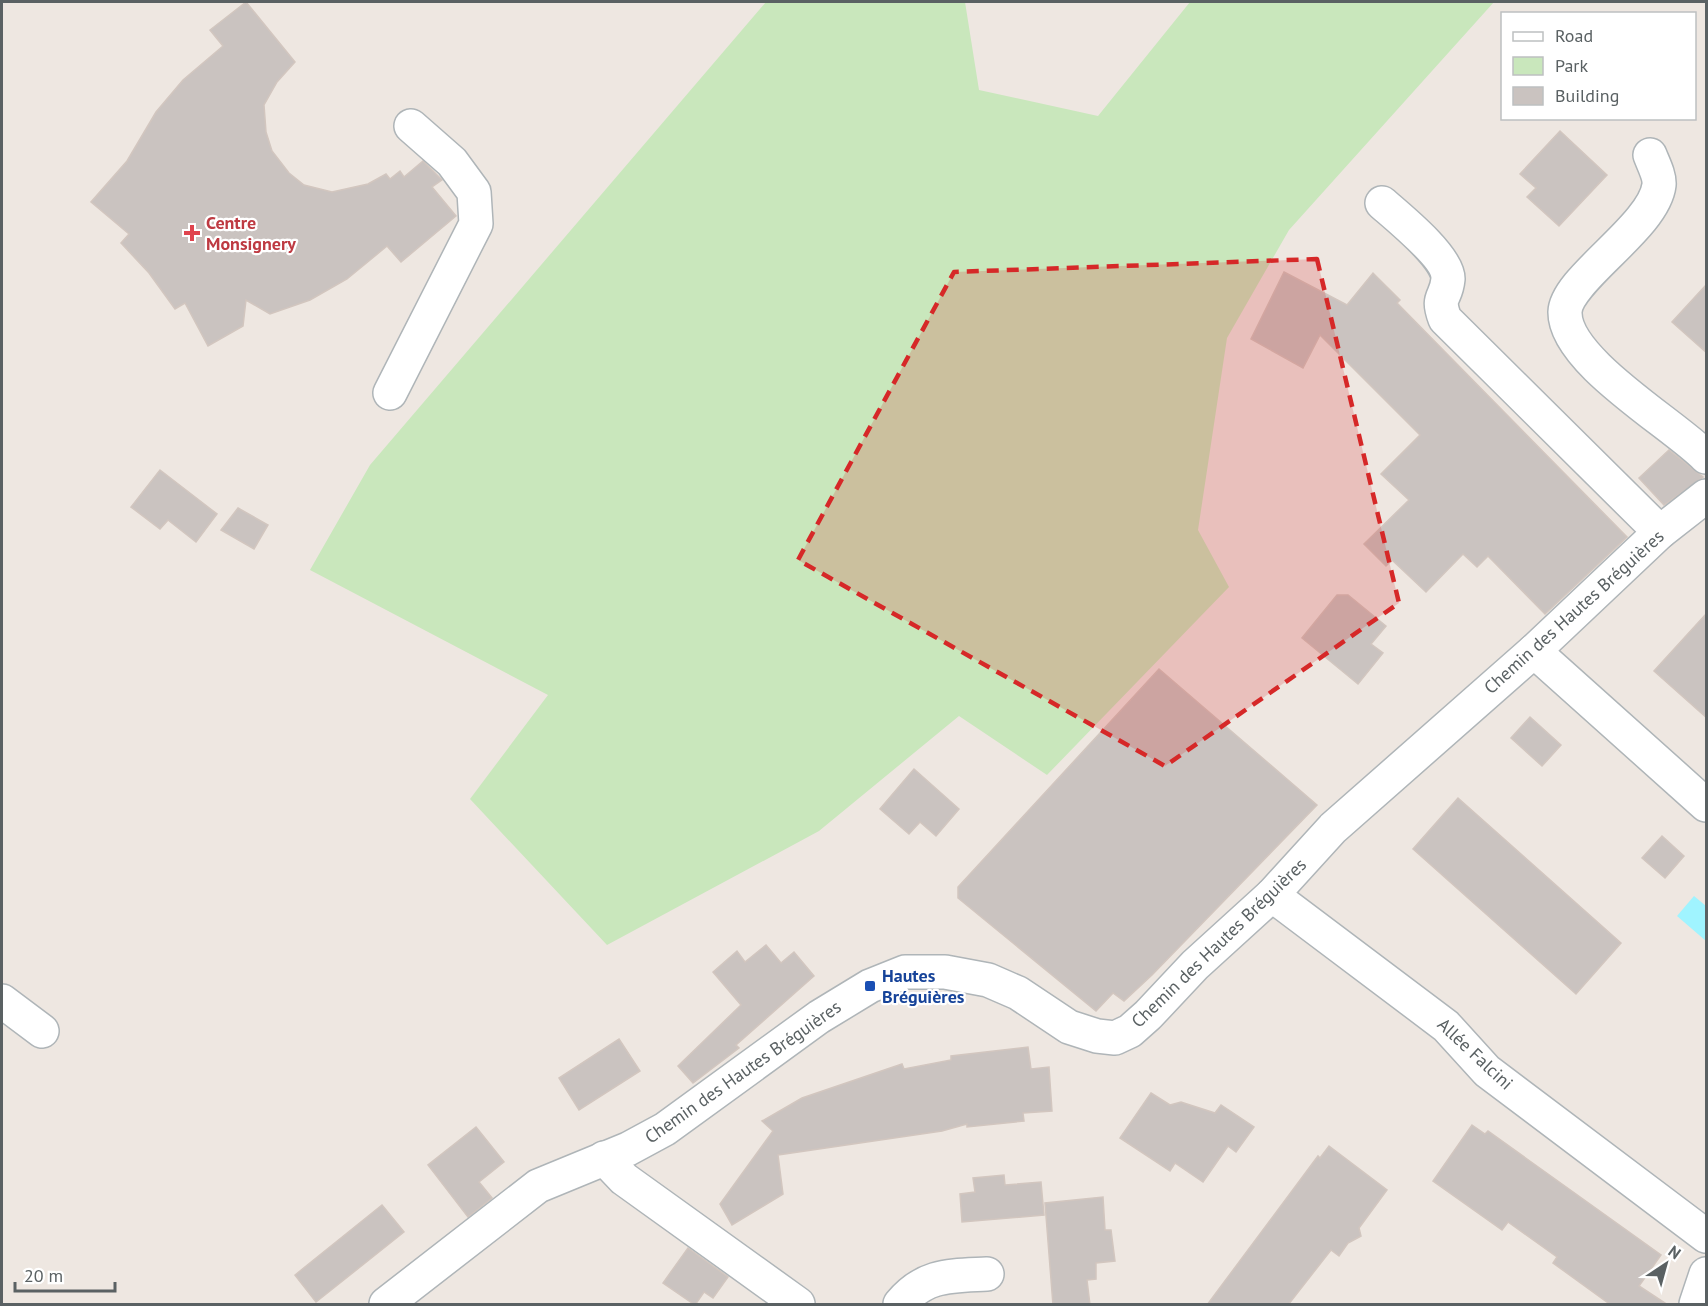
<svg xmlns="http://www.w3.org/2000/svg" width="1708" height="1306" font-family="'PT Sans',sans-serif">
<rect width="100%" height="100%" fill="#eee7e1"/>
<!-- green -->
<path fill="#c9e7bc" d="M766,2H965L979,90L1098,116L1190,2H1494L1289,230L1227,338L1198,530L1229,587L1047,775L959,716L819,831L607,945L470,799L548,695L310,570L370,465Z"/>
<!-- water -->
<path fill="#a0f4ff" d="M1694,896L1706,906V941L1677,916Z"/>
<!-- building -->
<g fill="#cac3c0" stroke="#d2c6bf" stroke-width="1.5">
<path d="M246,2L295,62L277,82L264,105L266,132L272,151L289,173L304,185L332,192L368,184L386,174L390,179L400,171L404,177L423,161L442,180L432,187L456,216L401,262L387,246L347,279L310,300L270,314L246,300L243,326L208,346L185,303L175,309L149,273L121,243L129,234L91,202L127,161L156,112L183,80L223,46L210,30Z"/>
<path d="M1560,131L1607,175L1559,226L1527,197L1536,188L1520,174Z"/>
<path d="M1284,272L1347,305L1373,273L1400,300L1397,303L1627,537L1545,614L1488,556L1477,567L1463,554L1426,592L1392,560L1386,566L1364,544L1409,500L1381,474L1420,435L1320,335L1303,368L1251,339Z"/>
<path d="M1707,284V353L1672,322Z"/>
<path d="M1669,450L1703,477L1664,505L1639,478Z"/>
<path d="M160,470L217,514L196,542L168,520L160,529L131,507Z"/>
<path d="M238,508L268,525L254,549L221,530Z"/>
<path d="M1337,595H1348L1386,626L1371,644L1383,653L1358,684L1302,638Z"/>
<path d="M1707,613V718L1654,671Z"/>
<path d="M1159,669L1317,805L1152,975L1124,1001L1113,993L1096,1011L958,898V887Z"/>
<path d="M1530,717L1561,745L1542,766L1511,738Z"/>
<path d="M914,769L959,809L936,836L920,822L909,834L880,809Z"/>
<path d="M1458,798L1621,943L1576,994L1413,849Z"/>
<path d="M1662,836L1684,856L1665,878L1642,858Z"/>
<path d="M766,945L781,963L794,952L814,976L736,1045L739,1048L693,1083L678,1066L741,1005L713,972L737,951L745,962Z"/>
<path d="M619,1039L640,1071L579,1110L559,1078Z"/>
<path d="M1028,1047L1031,1069L1049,1067L1052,1111L1023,1113L1024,1121L967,1127V1124L942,1131L778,1155L783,1194L732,1225L720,1204L773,1131L762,1121L802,1098L902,1064L904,1069L951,1060V1056Z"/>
<path d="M1151,1093L1170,1105L1181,1102L1215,1113L1221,1105L1254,1127L1236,1152L1228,1146L1203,1182L1175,1163L1170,1171L1120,1138Z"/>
<path d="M1472,1125L1485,1134L1488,1131L1661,1255L1639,1286L1668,1305H1611L1553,1263L1557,1257L1508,1222L1502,1230L1433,1181Z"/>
<path d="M476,1127L504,1162L479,1182L492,1198L468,1217L428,1165Z"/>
<path d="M1329,1146L1387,1190L1359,1228L1361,1236L1348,1243L1339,1256L1331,1250L1288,1305H1207L1318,1156L1320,1158Z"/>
<path d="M1004,1175L1005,1185L1041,1182L1044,1215L962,1222L960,1194L975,1192L973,1178Z"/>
<path d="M1103,1197L1105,1230H1111L1115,1261L1096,1263V1279L1087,1280L1090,1305H1053L1045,1203Z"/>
<path d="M382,1205L404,1232L316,1302L295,1275Z"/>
<path d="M688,1248L728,1277L713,1298L704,1292L695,1305L663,1283Z"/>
</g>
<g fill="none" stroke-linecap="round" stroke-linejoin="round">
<!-- minor casing -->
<g stroke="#afb5b8" stroke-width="36">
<g id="minor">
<path d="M1650,155C1653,163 1660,176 1659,185C1654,227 1566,279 1565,312C1564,361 1674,424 1706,457"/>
<path d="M1382,203C1398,217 1449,258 1448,279C1446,300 1436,295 1445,319L1660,532"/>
<path d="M390,393L476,224L474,192L452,162L411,126"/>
<path d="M1534,651L1706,805"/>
<path d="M1272,895L1446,1026L1487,1071L1706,1236"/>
<path d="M2,1001L42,1031"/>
<path d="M604,1158L624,1179L798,1304"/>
<path d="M386,1304L538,1186L628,1149L665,1129L819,1017L870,986L905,972H945L988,980L1018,993L1069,1027L1097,1036L1115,1038L1130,1031L1148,1015L1195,965L1272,895L1333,828L1534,651L1660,532L1706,496"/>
<path d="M900,1304C925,1274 950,1276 987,1274"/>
<path d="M1696,1304L1706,1274"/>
</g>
</g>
<!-- minor -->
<use href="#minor" stroke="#fff" stroke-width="33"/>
</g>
<!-- marked area -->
<path fill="#d62828" fill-opacity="0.2" stroke="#d62828" stroke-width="4.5" stroke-dasharray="12 8" stroke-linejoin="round" d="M1317,259L1399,603L1165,766L798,560L954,272Z"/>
<!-- markers -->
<path fill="#e0444e" stroke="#fff" stroke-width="2" d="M189 224h6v6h6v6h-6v6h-6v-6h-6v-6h6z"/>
<rect fill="#1a4fb4" stroke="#fff" stroke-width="2" x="864" y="980" width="12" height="12" rx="3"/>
<g text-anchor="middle" stroke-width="4.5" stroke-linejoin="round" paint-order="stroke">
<!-- health labels -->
<g font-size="18" font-weight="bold" fill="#be3a42" stroke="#fff" text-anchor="start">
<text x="206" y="229">Centre<tspan x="206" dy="21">Monsignery</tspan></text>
</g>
<!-- street labels -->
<g font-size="18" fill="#5a6163" stroke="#fff">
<text transform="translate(1574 612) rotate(-42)" y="6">Chemin des Hautes Bréguières</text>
<text transform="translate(1219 943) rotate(-44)" y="6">Chemin des Hautes Bréguières</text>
<text transform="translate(1475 1054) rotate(43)" y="6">Allée Falcini</text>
<text transform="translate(743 1072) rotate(-35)" y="6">Chemin des Hautes Bréguières</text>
</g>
<!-- transit labels -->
<g font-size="18" font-weight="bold" fill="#164399" stroke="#fff" text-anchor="start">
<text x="882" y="982">Hautes<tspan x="882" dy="21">Bréguières</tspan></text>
</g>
</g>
<!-- border -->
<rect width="1708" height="1306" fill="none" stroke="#5a6163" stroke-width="6"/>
<!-- legend -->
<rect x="1501" y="12" width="195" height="108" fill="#ffffff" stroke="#bdc0c1" stroke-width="1.5"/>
<rect x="1513" y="32" width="30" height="9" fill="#ffffff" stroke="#bdc0c1" stroke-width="1.5"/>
<text x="1555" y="42" font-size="18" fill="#5a6163">Road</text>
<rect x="1513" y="57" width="30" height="18" fill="#c9e7bc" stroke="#bdc0c1" stroke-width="1.5"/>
<text x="1555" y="72" font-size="18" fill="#5a6163">Park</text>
<rect x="1513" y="87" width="30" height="18" fill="#cac3c0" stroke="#bdc0c1" stroke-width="1.5"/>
<text x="1555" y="102" font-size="18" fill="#5a6163">Building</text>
<!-- north arrow -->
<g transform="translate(1666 1264) rotate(36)" stroke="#ffffff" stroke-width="4.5" paint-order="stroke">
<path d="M0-4.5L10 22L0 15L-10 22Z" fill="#5a6163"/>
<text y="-9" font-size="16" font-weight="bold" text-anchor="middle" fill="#5a6163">N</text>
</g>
<!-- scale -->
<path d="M15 1282v9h100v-9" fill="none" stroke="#5a6163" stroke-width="3"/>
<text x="24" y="1282" font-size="18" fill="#5a6163" stroke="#ffffff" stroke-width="4.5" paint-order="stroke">20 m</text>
</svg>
